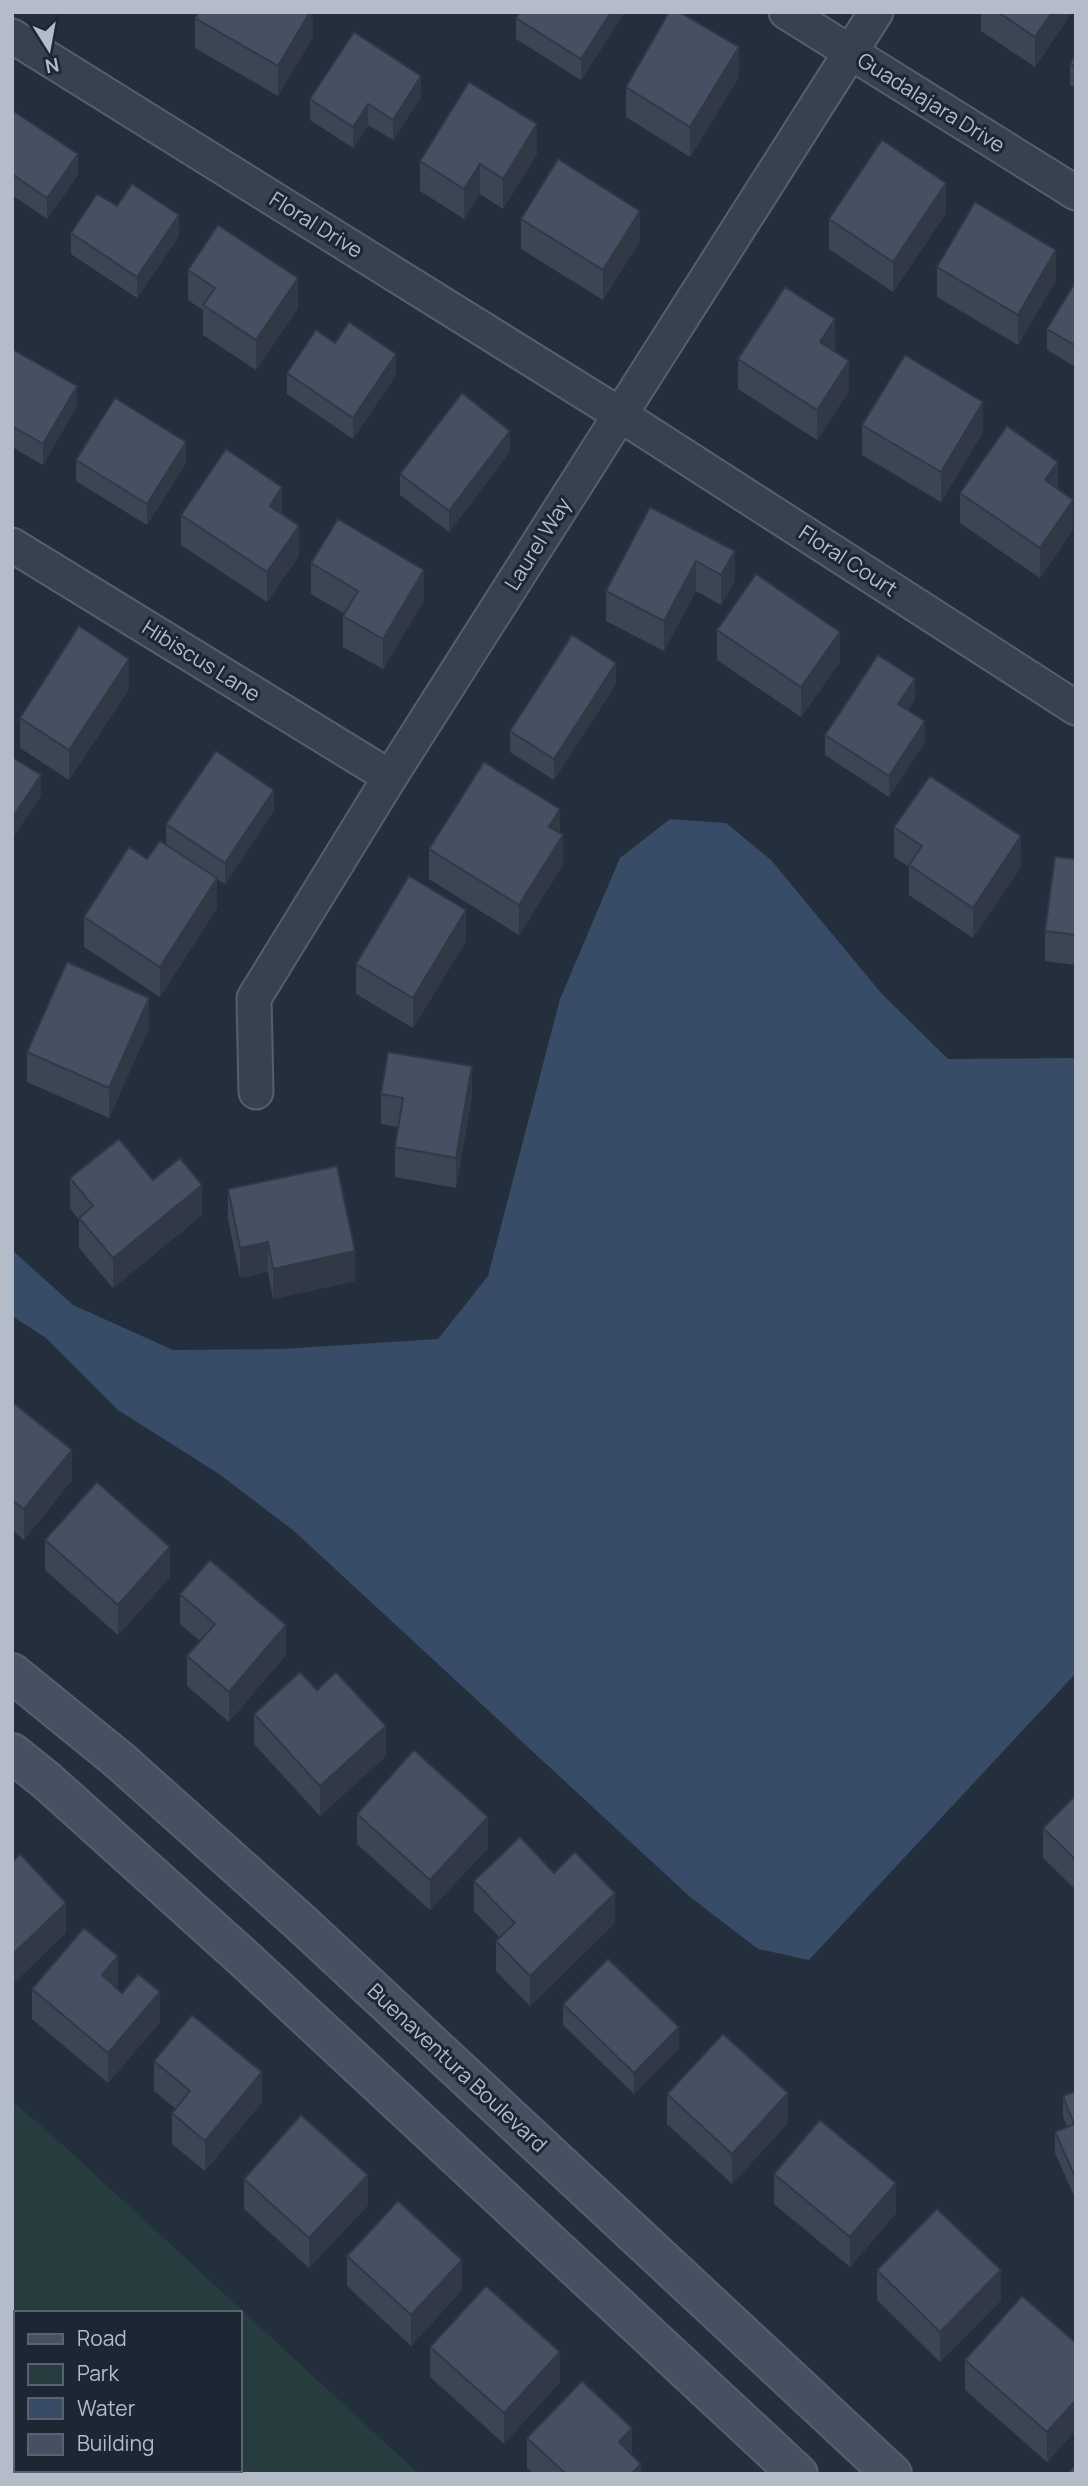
<svg xmlns="http://www.w3.org/2000/svg" width="1088" height="2486" font-family="Manrope,sans-serif">
<rect width="100%" height="100%" fill="#242f3e"/>
<!-- green -->
<path fill="#263c3f" fill-rule="evenodd" d="M12,2101L63,2145L419,2474H12ZM16,2313H240V2470H16Z"/>
<!-- water -->
<path fill="#394c67" d="M670,819L726,823L771,860L881,993L948,1059L1076,1058V1673L809,1960L758,1949L689,1896L294,1531L219,1474L118,1410L46,1338L12,1316V1250L73,1305L173,1350L282,1349L438,1339L488,1276L560,999L620,858Z"/>
<g fill="none" stroke-linecap="round" stroke-linejoin="round">
<!-- minor casing -->
<g stroke="#565f6c" stroke-width="37">
<g id="minor">
<path d="M786,12L1076,193"/>
<path d="M12,36L619,414L1076,708"/>
<path d="M12,545L390,777"/>
<path d="M256,1092L254,998L390,777L876,12"/>
</g>
</g>
<!-- secondary casing -->
<g stroke="#565f6c" stroke-width="42">
<g id="secondary">
<path d="M12,1673L119,1760L300,1922L892,2474"/>
<path d="M12,1753L47,1781L249,1963L798,2474"/>
</g>
</g>
<!-- minor -->
<use href="#minor" stroke="#38414e" stroke-width="33"/>
<!-- secondary -->
<use href="#secondary" stroke="#465061" stroke-width="38"/>
</g>
<!-- wall -->
<g fill="#3b4654">
<path d="M313,12V37L278,96L195,48V18Z"/>
<path d="M520,12H625L581,80L516,39V18Z"/>
<path d="M981,12H1072L1035,67L981,31Z"/>
<path d="M1076,54V88L1070,85V64Z"/>
<path d="M739,77L690,157L626,117V87Z"/>
<path d="M421,97L393,140L368,125L353,148L310,120V99Z"/>
<path d="M12,110L78,175L47,219L12,195Z"/>
<path d="M537,154L503,209L480,194L464,219L420,191V161Z"/>
<path d="M117,206L179,236L137,298L71,254V233Z"/>
<path d="M946,213L893,292L829,249V219Z"/>
<path d="M521,219L640,241L603,300L521,249Z"/>
<path d="M937,267L1056,280L1018,345L937,297Z"/>
<path d="M188,270L298,308L256,370L203,335V310L188,300Z"/>
<path d="M1076,281V367L1047,350V329Z"/>
<path d="M335,343L396,375L353,439L287,394V373Z"/>
<path d="M12,349L77,406L43,465L12,447Z"/>
<path d="M835,349L834,351L849,391L817,440L738,389V359Z"/>
<path d="M862,425L983,432L941,502L862,455Z"/>
<path d="M510,451L449,532L400,495V474Z"/>
<path d="M76,460L186,463L147,525L76,481Z"/>
<path d="M1058,489L1073,530L1040,578L960,523V493Z"/>
<path d="M650,507L735,581L721,605L696,591L664,651L606,621V591Z"/>
<path d="M181,515L299,556L267,602L181,545Z"/>
<path d="M311,563L424,600L383,669L343,647V616L345,614L311,594Z"/>
<path d="M717,630L840,662L801,717L717,660Z"/>
<path d="M616,684L554,780L510,752V731Z"/>
<path d="M129,689L69,780L20,748V718Z"/>
<path d="M915,700L908,710L925,742L889,797L825,755V735Z"/>
<path d="M274,811L225,884L217,879V908L160,997L84,947V917L147,859L166,845V824Z"/>
<path d="M894,827L1021,867L973,938L909,895V867L894,857Z"/>
<path d="M560,833L563,865L519,935L429,879V849Z"/>
<path d="M1076,859V965L1045,961V931Z"/>
<path d="M466,941L413,1028L356,994V964Z"/>
<path d="M149,1028L109,1118L27,1082V1052Z"/>
<path d="M381,1094L472,1096L456,1188L395,1177V1147L398,1127L381,1124Z"/>
<path d="M70,1178L153,1180L202,1215L113,1288L79,1248V1220L70,1208Z"/>
<path d="M228,1189L355,1281L273,1299L268,1272L240,1278L228,1219Z"/>
<path d="M12,1402L72,1480L24,1540L12,1530Z"/>
<path d="M45,1540L170,1577L118,1635L45,1570Z"/>
<path d="M180,1594L286,1655L229,1722L187,1686V1656L200,1641L180,1624Z"/>
<path d="M317,1690L386,1756L320,1816L254,1744V1714Z"/>
<path d="M1076,1795V1890L1043,1858V1828Z"/>
<path d="M357,1814L488,1848L430,1910L357,1844Z"/>
<path d="M554,1873L615,1923L530,2006L496,1971V1941L499,1937L474,1911V1881Z"/>
<path d="M118,1986L116,1988L160,2022L108,2083L32,2019V1989Z"/>
<path d="M563,2004L679,2048L634,2094L563,2025Z"/>
<path d="M154,2061L262,2102L205,2171L172,2144V2113L176,2109L154,2091Z"/>
<path d="M1076,2091V2200L1055,2153V2132L1067,2127L1063,2117V2096Z"/>
<path d="M667,2094L788,2123L732,2184L667,2124Z"/>
<path d="M774,2174L896,2213L850,2267L774,2204Z"/>
<path d="M244,2179L368,2205L309,2268L244,2209Z"/>
<path d="M347,2256L462,2290L411,2346L347,2286Z"/>
<path d="M877,2270L1001,2300L940,2362L877,2300Z"/>
<path d="M430,2347L560,2382L504,2444L430,2377Z"/>
<path d="M965,2360L1076,2430L1047,2462L965,2390Z"/>
<path d="M527,2438L632,2455L641,2474H534L527,2468Z"/>
</g>
<!-- shaded-wall -->
<g fill="#303945">
<path d="M310,12H313V37L278,96V66Z"/>
<path d="M611,12H625L581,80V59Z"/>
<path d="M1052,12H1072L1035,67V37Z"/>
<path d="M739,47V77L690,157V127Z"/>
<path d="M421,76V97L393,140V120Z"/>
<path d="M368,104V125L353,148V127Z"/>
<path d="M537,124V154L503,209V179Z"/>
<path d="M78,154V175L47,219V198Z"/>
<path d="M480,164V194L464,219V189Z"/>
<path d="M946,183V213L893,292V262Z"/>
<path d="M640,211V241L603,300V270Z"/>
<path d="M179,215V236L137,298V277Z"/>
<path d="M1056,250V280L1018,345V315Z"/>
<path d="M298,278V308L256,370V340Z"/>
<path d="M835,319V349L820,372V342Z"/>
<path d="M396,354V375L353,439V418Z"/>
<path d="M849,361V391L817,440V410Z"/>
<path d="M77,386V406L43,465V444Z"/>
<path d="M983,402V432L941,502V472Z"/>
<path d="M510,431V451L449,532V511Z"/>
<path d="M186,442V463L147,525V504Z"/>
<path d="M1058,462V492L1045,480Z"/>
<path d="M282,487V518L270,506Z"/>
<path d="M1073,500V530L1040,578V548Z"/>
<path d="M299,526V556L267,602V572Z"/>
<path d="M735,551V581L721,605V575Z"/>
<path d="M696,561V591L664,651V621Z"/>
<path d="M424,570V600L383,669V639Z"/>
<path d="M840,632V662L801,717V687Z"/>
<path d="M129,659V689L69,780V750Z"/>
<path d="M616,663V684L554,780V759Z"/>
<path d="M915,679V700L898,725V704Z"/>
<path d="M925,721V742L889,797V776Z"/>
<path d="M41,775V796L12,839V818Z"/>
<path d="M274,790V811L225,884V863Z"/>
<path d="M560,809V839L563,835V865L519,935V905L549,827Z"/>
<path d="M1021,836V867L973,938V908Z"/>
<path d="M217,878V908L160,997V967Z"/>
<path d="M466,910V941L413,1028V998Z"/>
<path d="M149,998V1028L109,1118V1088Z"/>
<path d="M472,1066V1096L456,1188V1158Z"/>
<path d="M202,1185V1215L113,1288V1258Z"/>
<path d="M268,1242V1272L240,1278V1248Z"/>
<path d="M355,1251V1281L273,1299V1269Z"/>
<path d="M72,1450V1480L24,1540V1509Z"/>
<path d="M170,1547V1577L118,1635V1605Z"/>
<path d="M286,1625V1655L229,1722V1692Z"/>
<path d="M386,1726V1756L320,1816V1786Z"/>
<path d="M488,1817V1848L430,1910V1880Z"/>
<path d="M615,1893V1923L530,2006V1976Z"/>
<path d="M66,1903V1933L12,1985V1955Z"/>
<path d="M118,1956V1986L102,2006V1975Z"/>
<path d="M160,1992V2022L108,2083V2053Z"/>
<path d="M679,2027V2048L634,2094V2073Z"/>
<path d="M262,2072V2102L205,2171V2141Z"/>
<path d="M788,2093V2123L732,2184V2154Z"/>
<path d="M368,2175V2205L309,2268V2238Z"/>
<path d="M896,2183V2213L850,2267V2237Z"/>
<path d="M462,2260V2290L411,2346V2315Z"/>
<path d="M1001,2270V2300L940,2362V2332Z"/>
<path d="M560,2352V2382L504,2444V2413Z"/>
<path d="M1076,2400V2430L1047,2462V2432Z"/>
<path d="M632,2428V2458L619,2442Z"/>
<path d="M641,2464V2474H631Z"/>
</g>
<!-- building -->
<g fill="#455162" stroke="#303945" stroke-width="2">
<path d="M199,12H310L278,66L195,18Z"/>
<path d="M520,12H611L581,59L516,18Z"/>
<path d="M669,12H679L739,47L690,127L626,87Z"/>
<path d="M998,12H1052L1035,37Z"/>
<path d="M354,32L421,76L393,120L368,104L353,127L310,99Z"/>
<path d="M1076,54V67L1070,64Z"/>
<path d="M469,82L537,124L503,179L480,164L464,189L420,161Z"/>
<path d="M12,110L78,154L47,198L12,174Z"/>
<path d="M882,140L946,183L893,262L829,219Z"/>
<path d="M558,159L640,211L603,270L521,219Z"/>
<path d="M132,184L179,215L137,277L71,233L97,194L117,206Z"/>
<path d="M975,202L1056,250L1018,315L937,267Z"/>
<path d="M218,225L298,278L256,340L203,305L215,288L188,270Z"/>
<path d="M1076,281V346L1047,329Z"/>
<path d="M785,287L835,319L820,342L849,361L817,410L738,359Z"/>
<path d="M349,322L396,354L353,418L287,373L316,330L335,343Z"/>
<path d="M12,349L77,386L43,444L12,426Z"/>
<path d="M905,355L983,402L941,472L862,425Z"/>
<path d="M462,393L510,431L449,511L400,474Z"/>
<path d="M115,398L186,442L147,504L76,460Z"/>
<path d="M1007,426L1058,462L1045,480L1073,500L1040,548L960,493Z"/>
<path d="M226,449L282,487L270,506L299,526L267,572L181,515Z"/>
<path d="M650,507L735,551L721,575L696,561L664,621L606,591Z"/>
<path d="M338,519L424,570L383,639L343,616L358,591L311,563Z"/>
<path d="M756,574L840,632L801,687L717,630Z"/>
<path d="M79,626L129,659L69,750L20,718Z"/>
<path d="M572,635L616,663L554,759L510,731Z"/>
<path d="M878,655L915,679L898,704L925,721L889,776L825,735Z"/>
<path d="M216,751L274,790L225,863L166,824Z"/>
<path d="M12,757L41,775L12,818Z"/>
<path d="M484,762L560,809L549,827L563,835L519,905L429,849Z"/>
<path d="M930,776L1021,836L973,908L909,865L922,846L894,827Z"/>
<path d="M160,841L217,878L160,967L84,917L129,847L147,859Z"/>
<path d="M1055,857L1076,859V935L1045,931Z"/>
<path d="M409,876L466,910L413,998L356,964Z"/>
<path d="M67,962L149,998L109,1088L27,1052Z"/>
<path d="M388,1052L472,1066L456,1158L395,1147L403,1098L381,1094Z"/>
<path d="M119,1139L153,1180L180,1158L202,1185L113,1258L79,1218L93,1206L70,1178Z"/>
<path d="M337,1166L355,1251L273,1269L268,1242L240,1248L228,1189Z"/>
<path d="M12,1402L72,1450L24,1509L12,1500Z"/>
<path d="M97,1482L170,1547L118,1605L45,1540Z"/>
<path d="M210,1560L286,1625L229,1692L187,1656L215,1624L180,1594Z"/>
<path d="M300,1672L317,1690L336,1672L386,1726L320,1786L254,1714Z"/>
<path d="M414,1750L488,1817L430,1880L357,1814Z"/>
<path d="M1076,1795V1860L1043,1828Z"/>
<path d="M520,1837L554,1873L575,1852L615,1893L530,1976L496,1941L515,1923L474,1881Z"/>
<path d="M20,1854L66,1903L12,1955V1862Z"/>
<path d="M84,1928L118,1956L102,1975L122,1993L138,1974L160,1992L108,2053L32,1989Z"/>
<path d="M608,1959L679,2027L634,2073L563,2004Z"/>
<path d="M192,2015L262,2072L205,2141L172,2113L190,2091L154,2061Z"/>
<path d="M723,2034L788,2093L732,2154L667,2094Z"/>
<path d="M1076,2091V2179L1055,2132L1074,2124L1063,2096Z"/>
<path d="M301,2115L368,2175L309,2238L244,2179Z"/>
<path d="M820,2120L896,2183L850,2237L774,2174Z"/>
<path d="M398,2201L462,2260L411,2315L347,2256Z"/>
<path d="M937,2209L1001,2270L940,2332L877,2270Z"/>
<path d="M486,2286L560,2352L504,2413L430,2347Z"/>
<path d="M1022,2296L1076,2343V2400L1047,2432L965,2360Z"/>
<path d="M582,2381L632,2428L619,2442L641,2464L631,2474H566L527,2438Z"/>
<path d="M1076,2465V2474H1067Z"/>
</g>
<g text-anchor="middle" stroke-width="6" stroke-linejoin="round" paint-order="stroke">
<!-- street labels -->
<g font-size="21" fill="#b4bcc9" stroke="#1d2633">
<text transform="translate(931 103) rotate(32)" y="7">Guadalajara Drive</text>
<text transform="translate(316 225) rotate(32)" y="7">Floral Drive</text>
<text transform="translate(538 544) rotate(-58)" y="7">Laurel Way</text>
<text transform="translate(848 561) rotate(33)" y="7">Floral Court</text>
<text transform="translate(201 661) rotate(32)" y="7">Hibiscus Lane</text>
<text transform="translate(457 2068) rotate(43)" y="7">Buenaventura Boulevard</text>
</g>
</g>
<!-- border -->
<rect width="1088" height="2486" fill="none" stroke="#b4bcc9" stroke-width="28"/>
<!-- legend -->
<rect x="14" y="2311" width="228" height="161" fill="#1d2633" stroke="#59626f" stroke-width="2"/>
<rect x="28" y="2334" width="35" height="10" fill="#465061" stroke="#59626f" stroke-width="2"/>
<text x="77" y="2346" font-size="21" fill="#b4bcc9">Road</text>
<rect x="28" y="2364" width="35" height="21" fill="#263c3f" stroke="#59626f" stroke-width="2"/>
<text x="77" y="2381" font-size="21" fill="#b4bcc9">Park</text>
<rect x="28" y="2398" width="35" height="21" fill="#394c67" stroke="#59626f" stroke-width="2"/>
<text x="77" y="2416" font-size="21" fill="#b4bcc9">Water</text>
<rect x="28" y="2434" width="35" height="21" fill="#455162" stroke="#59626f" stroke-width="2"/>
<text x="77" y="2451" font-size="21" fill="#b4bcc9">Building</text>
<!-- north arrow -->
<g transform="translate(49 49) rotate(169)" stroke="#1d2633" stroke-width="5" paint-order="stroke">
<path d="M0-5L12 26L0 18L-12 26Z" fill="#b4bcc9"/>
<text y="-10" font-size="19" font-weight="bold" text-anchor="middle" fill="#b4bcc9">N</text>
</g>
</svg>
